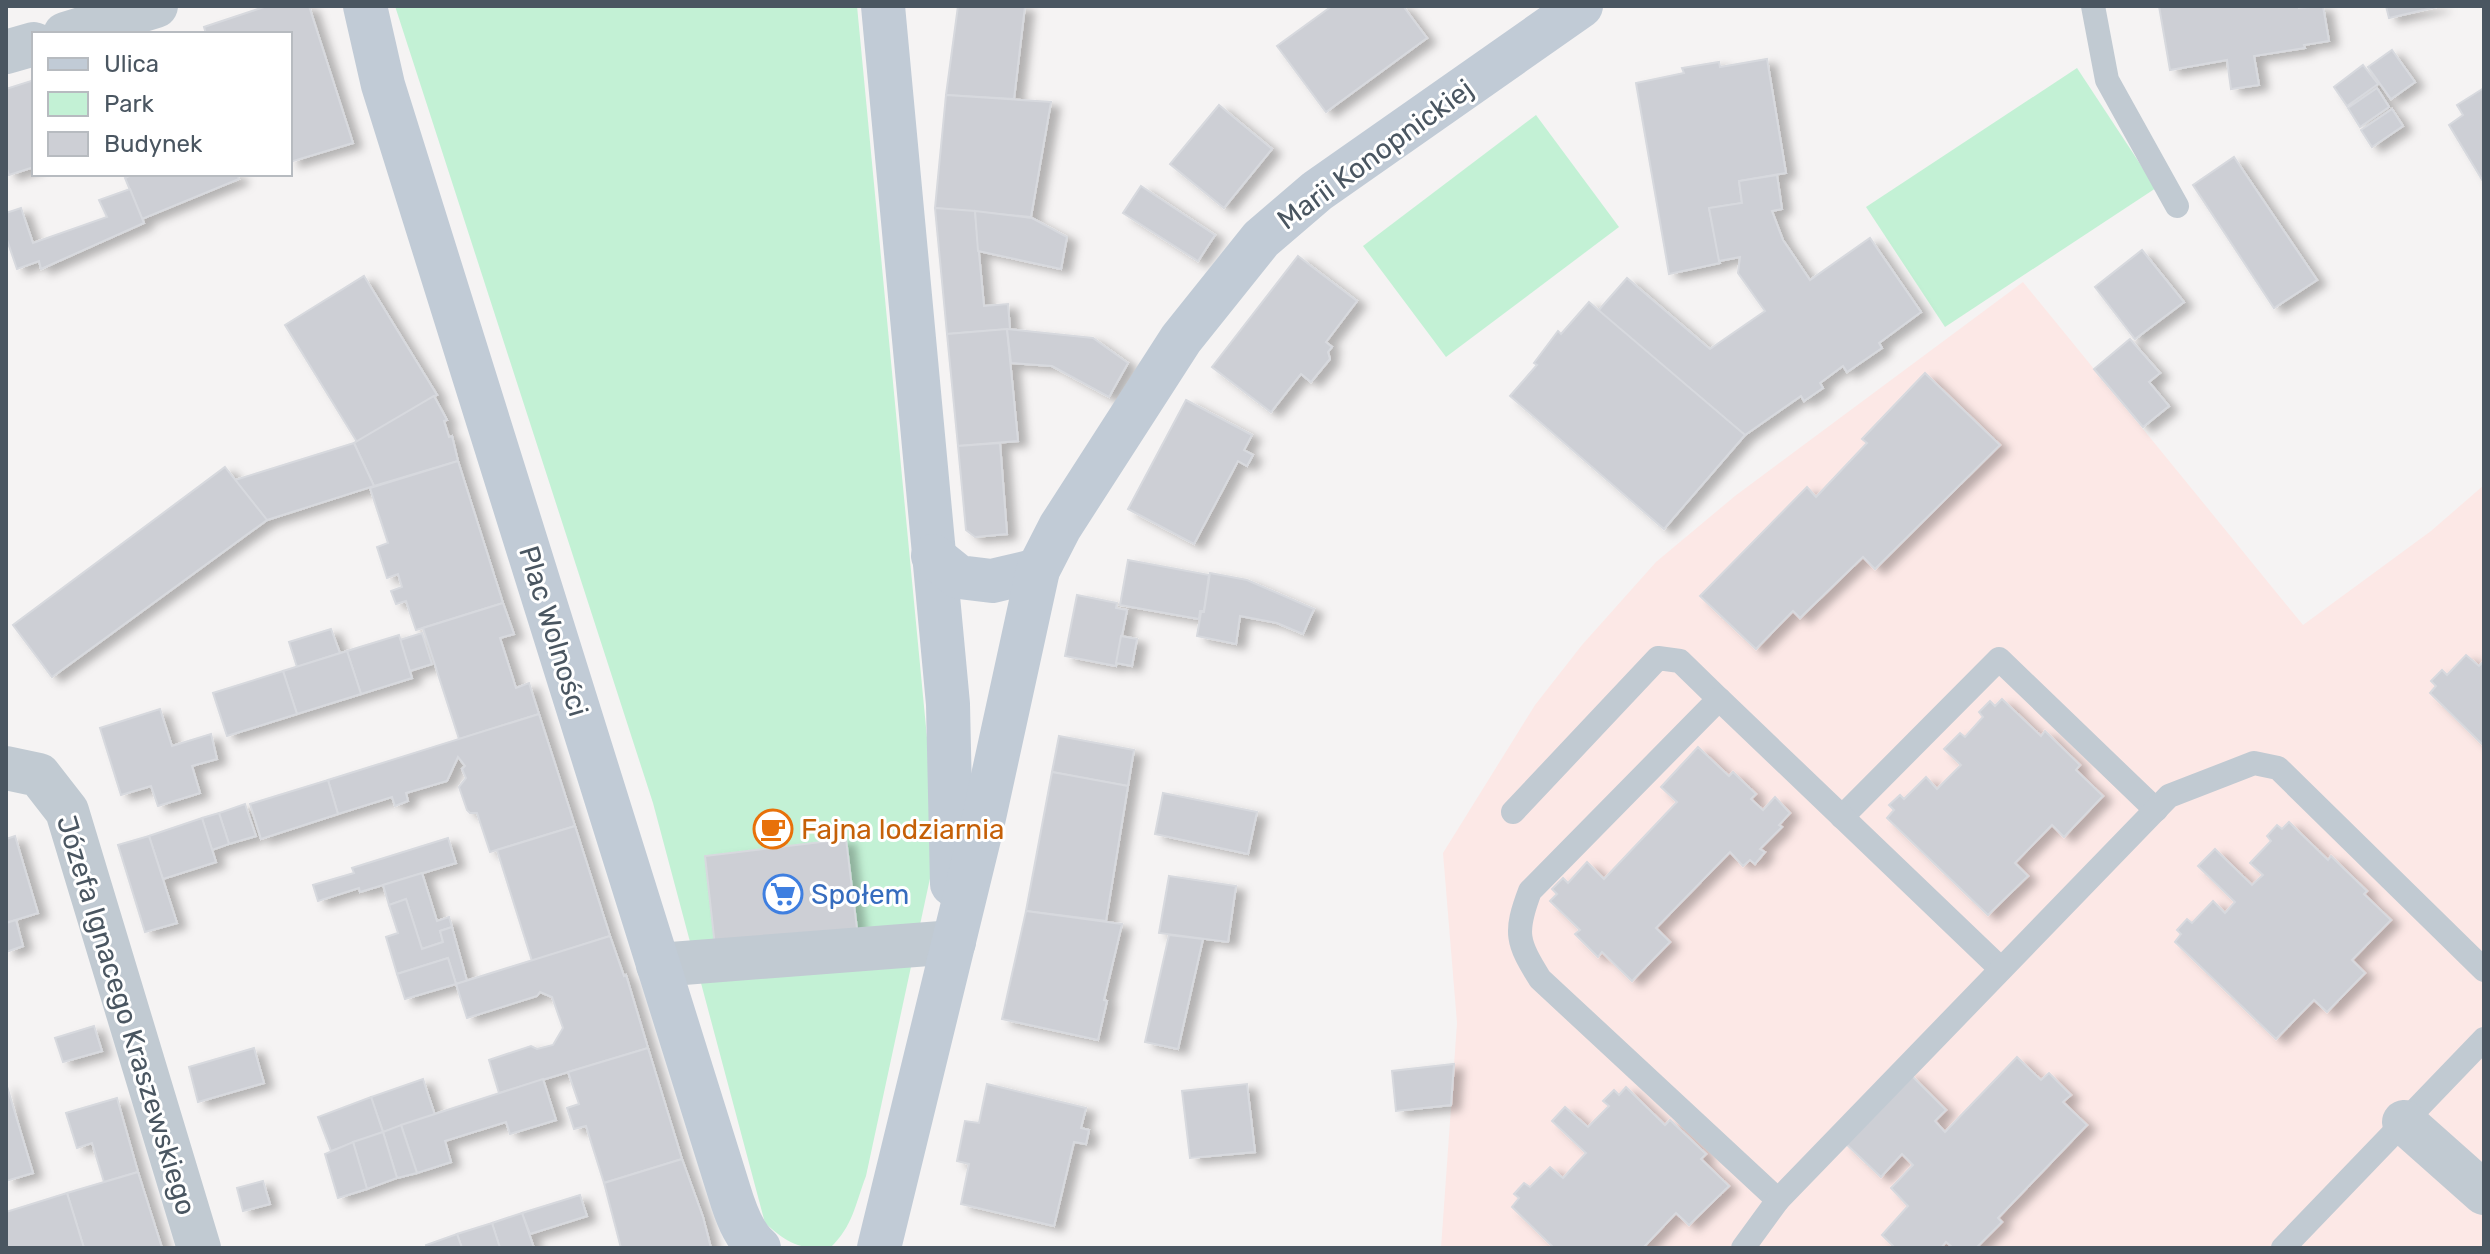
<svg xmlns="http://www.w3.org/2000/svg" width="2490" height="1254" font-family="Rubik,sans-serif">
<defs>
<filter id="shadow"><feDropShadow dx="9" dy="5" stdDeviation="4" flood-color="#0004"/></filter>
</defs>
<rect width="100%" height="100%" fill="#f5f3f3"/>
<!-- medical -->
<path fill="#fce8e6" d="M2023,282L2303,625L2431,531L2484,485V1248H1441L1457,1023L1443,853L1535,705L1582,645L1656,562L1735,496Z"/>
<!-- green -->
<g fill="#c3f1d5">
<path d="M395,6H857L934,811L932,869L866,1176C855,1205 853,1226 830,1248C797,1248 790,1245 765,1223L653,803Z"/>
<path d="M2077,68L2156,188L1945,327L1866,207Z"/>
<path d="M1536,115L1619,227L1446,357L1363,246Z"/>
</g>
<!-- building -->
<g fill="#cdcfd5" stroke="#d7d9de" stroke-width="2" filter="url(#shadow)">
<path d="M267,6H309L353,143L290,162V34H206L204,27Z"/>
<path d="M958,6H1025L1014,99L946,95Z"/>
<path d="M1332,6H1403L1427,38L1326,112L1277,46Z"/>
<path d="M2159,6H2299V8L2323,6L2329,41L2304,45L2305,48L2254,56L2259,85L2231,89L2227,60L2170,70Z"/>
<path d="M2386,6H2441L2389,18Z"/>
<path d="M2392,50L2415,82L2391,99L2368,67Z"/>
<path d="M1767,59L1786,173L1739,181L1742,203L1709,208L1720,263L1669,274L1636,83L1684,73L1682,68L1719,62L1720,67Z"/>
<path d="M2363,65L2378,84L2347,106L2334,87Z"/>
<path d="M34,80V167L9,175L6,166V89Z"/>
<path d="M2377,88L2389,107L2360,127L2348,108Z"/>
<path d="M2484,88V183L2449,125L2463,115L2457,105Z"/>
<path d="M946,95L1051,102L1031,217L935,208Z"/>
<path d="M1219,105L1272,149L1224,208L1170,164Z"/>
<path d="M2392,109L2403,126L2372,147L2361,130Z"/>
<path d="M2234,157L2317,280L2274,308L2193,185Z"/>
<path d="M134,174H237L239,179L142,219L125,178Z"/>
<path d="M1777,175L1782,209L1772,211L1783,240L1810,280L1870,238L1921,312L1879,343L1882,348L1847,372L1843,366L1820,383L1823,388L1804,401L1801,396L1745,435L1598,311L1627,278L1710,349L1765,311L1738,273L1740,257L1719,261L1709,208L1742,203L1739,181Z"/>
<path d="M1141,186L1215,235L1198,261L1123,213Z"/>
<path d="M130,189L144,223L41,269L39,261L17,269L6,237V213L21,208L33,243L107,217L99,200Z"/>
<path d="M935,208L975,211L984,306L1008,304L1010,329L947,334Z"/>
<path d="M975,211L1032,218L1067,237L1061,269L978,251Z"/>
<path d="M2142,250L2184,302L2135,339L2095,287Z"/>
<path d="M1298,256L1357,301L1326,342L1332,347L1328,352L1330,359L1311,382L1301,374L1271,412L1212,367Z"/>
<path d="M364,276L437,395L357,442L285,325Z"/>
<path d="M1589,302L1745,435L1664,529L1510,396L1537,365L1534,363L1558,331L1561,334Z"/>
<path d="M1007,329L1018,441L958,446L947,334Z"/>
<path d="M1007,329L1093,338L1128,363L1109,397L1052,366L1011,363Z"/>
<path d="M2130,339L2160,373L2149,382L2169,406L2143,427L2094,369Z"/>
<path d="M1925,373L2000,445L1875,569L1863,557L1800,618L1793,611L1756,649L1700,596L1807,487L1816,497L1867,443L1862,439Z"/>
<path d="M434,396L447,420L444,421L449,437L452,436L458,461L374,486L354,443Z"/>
<path d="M1186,400L1252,435L1244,450L1253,455L1247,466L1238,461L1194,544L1128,509Z"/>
<path d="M354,443L374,486L267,520L235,480Z"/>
<path d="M1000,443L1007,534L975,537L966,530L958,446Z"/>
<path d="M458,461L503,603L416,630L406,601L396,604L391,591L402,587L398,574L387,578L377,547L388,543L370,488Z"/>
<path d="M225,467L267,520L52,677L13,625Z"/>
<path d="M1128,560L1209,575L1204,611H1200L1199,619L1120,605Z"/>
<path d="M1210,573L1247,580L1314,609L1303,634L1277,623L1240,616L1236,644L1197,636L1201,612H1204Z"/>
<path d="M1077,595L1117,603L1116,608L1127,610L1116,666L1065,656Z"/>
<path d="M503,603L514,634L500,638L516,688L529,683L539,714L459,739L423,628Z"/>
<path d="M331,629L340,653L297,667L289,642Z"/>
<path d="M422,633L432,664L410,671L400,640Z"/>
<path d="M399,635L412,678L361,694L347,651Z"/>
<path d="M1121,636L1137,639L1132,666L1116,663Z"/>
<path d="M347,651L361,694L297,714L283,671Z"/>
<path d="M2466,655L2479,666L2484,661V746L2430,693L2436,686L2431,681L2442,670L2447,675Z"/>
<path d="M283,671L297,714L227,736L213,693Z"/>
<path d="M2002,699L2041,736L2045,731L2080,765L2076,770L2103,796L2064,837L2052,825L2015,863L2028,876L1988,915L1887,818L1894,810L1889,805L1900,795L1904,799L1926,777L1937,789L1961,765L1944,749L1960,733L1965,737L1983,717L1979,712L1990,701L1995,706Z"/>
<path d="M160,709L172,746L211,734L217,759L192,766L200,793L158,806L151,786L121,795L100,728Z"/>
<path d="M539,714L575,826L490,852L477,813H470L467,810L459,787L466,778L462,769L465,766L458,757L447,781L406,793L408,801L395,806L392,797L338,814L328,780Z"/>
<path d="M1059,736L1134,750L1128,786L1052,772Z"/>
<path d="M1698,747L1729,776L1733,772L1756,794L1751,799L1763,810L1775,797L1790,813L1779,825L1782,827L1760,849L1765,852L1755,864L1750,860L1743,866L1730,852L1656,928L1670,942L1632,981L1602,952L1598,957L1575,934L1580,930L1550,901L1557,894L1552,889L1563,878L1568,883L1587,862L1604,879L1677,802L1661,787Z"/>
<path d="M1052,772L1128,786L1106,921L1026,911Z"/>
<path d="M328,780L338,814L261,839L250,804Z"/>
<path d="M1163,793L1257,812L1248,854L1155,834Z"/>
<path d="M245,804L256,836L229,844L219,813Z"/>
<path d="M219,813L229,844L212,850L202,818Z"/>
<path d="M202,818L216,862L163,879L149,836Z"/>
<path d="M2289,822L2328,860L2331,856L2367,891L2364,894L2391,920L2352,960L2365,973L2327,1012L2314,1000L2276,1039L2175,942L2181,934L2177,930L2187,919L2192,923L2213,901L2225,913L2235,902L2198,866L2215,849L2252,885L2263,875L2250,863L2271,841L2267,836L2277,825L2282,829Z"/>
<path d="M575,826L610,936L532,961L497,850Z"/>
<path d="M15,836L38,913L6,923V839Z"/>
<path d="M149,836L177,923L145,932L118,845Z"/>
<path d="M448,838L456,863L360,892L359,888L318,901L313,885L354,873L352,868Z"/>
<path d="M846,839L857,929L715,946L705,856Z"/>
<path d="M422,873L437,921L449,917L452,927L440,931L443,942L422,949L406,899L389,905L383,885Z"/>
<path d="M1169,876L1236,886L1228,942L1159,933Z"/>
<path d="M406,899L422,949L443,942L440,931L452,927L467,981L456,984L448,958L397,974L386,937L398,933L389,905Z"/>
<path d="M1026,911L1122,924L1104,1000L1107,1001L1098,1040L1002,1019Z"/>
<path d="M16,920L23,946L6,952V923Z"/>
<path d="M1169,935L1203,939L1178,1049L1145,1042Z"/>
<path d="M610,936L624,976L626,975L648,1048L499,1093L489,1060L531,1046L537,1049L553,1045L563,1028L552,997L540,992L537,996L467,1018L456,984Z"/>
<path d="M448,958L456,984L405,999L397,974Z"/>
<path d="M94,1026L102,1051L63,1062L55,1038Z"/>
<path d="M254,1048L264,1083L198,1102L189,1067Z"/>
<path d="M648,1048L682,1159L604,1183L586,1126L574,1129L567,1108L579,1104L568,1072Z"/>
<path d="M2017,1057L2041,1080L2049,1073L2071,1095L2063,1102L2087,1125L1998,1218L2002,1222L1976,1248H1953L1946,1242L1941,1248H1895L1882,1235L1908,1206L1891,1188L1913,1165L1902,1154L1881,1177L1844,1142L1909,1073L1946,1110L1935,1121L1945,1132Z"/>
<path d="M1454,1064L1451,1105L1396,1111L1392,1071Z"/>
<path d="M423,1079L435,1115L383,1132L371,1097Z"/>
<path d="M543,1079L556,1120L510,1134L506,1122L445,1141L451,1162L417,1173L401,1125Z"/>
<path d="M6,1083L33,1173L6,1181Z"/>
<path d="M987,1084L1086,1108L1081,1128L1089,1130L1086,1144L1074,1142L1054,1226L961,1204L969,1164L957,1161L965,1121L979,1123Z"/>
<path d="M1247,1084L1255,1152L1190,1158L1182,1091Z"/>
<path d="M1626,1087L1665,1125L1670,1120L1706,1154L1701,1159L1729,1186L1689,1225L1676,1213L1643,1248H1554L1512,1207L1519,1198L1514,1194L1524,1183L1530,1187L1550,1167L1563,1178L1586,1153L1552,1121L1565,1107L1588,1127L1609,1106L1603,1101L1614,1090L1619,1095Z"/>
<path d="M371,1097L383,1132L331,1151L318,1117Z"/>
<path d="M117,1098L138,1172L104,1182L92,1143L77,1148L66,1113Z"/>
<path d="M401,1125L417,1173L397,1178L383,1132Z"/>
<path d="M383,1132L397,1178L367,1189L353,1142Z"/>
<path d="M353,1142L367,1189L338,1198L325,1154Z"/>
<path d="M682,1159L703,1217L711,1248H621L604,1183Z"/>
<path d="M138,1172L162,1248H84L67,1193Z"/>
<path d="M263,1181L270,1204L243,1211L237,1188Z"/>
<path d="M67,1193L84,1248H6V1212Z"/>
<path d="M580,1195L587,1216L530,1234L522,1213Z"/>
<path d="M522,1213L534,1248H500L492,1223Z"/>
<path d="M492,1223L500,1248H462L457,1234Z"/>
<path d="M457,1234L462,1248H427L426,1245Z"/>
</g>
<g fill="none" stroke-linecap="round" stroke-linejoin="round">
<!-- lane -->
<g stroke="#c1cad2" stroke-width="24">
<path d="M2093,6L2107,80L2177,206"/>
<path d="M1513,812L1658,658L1680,661L1719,699"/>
<path d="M1842,817L1999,659L2156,810"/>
<path d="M1778,1200L1540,979C1517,942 1514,933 1530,891L1719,699L2001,969"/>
<path d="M1743,1248L1778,1200L2169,796L2254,763L2278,768L2484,970"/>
<path d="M2283,1248L2484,1039"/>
</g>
<!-- street -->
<g stroke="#c1cad2" stroke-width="44">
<path d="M65,34L156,6"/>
<path d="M6,52L34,44"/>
<path d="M6,768L39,775L67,811L199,1248"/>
<path d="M658,965L954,942"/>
<path d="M2404,1122L2484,1193"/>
</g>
<!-- secondary -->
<g stroke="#c1cbd6" stroke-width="44">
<path d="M365,6L383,85L729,1191C735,1211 743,1235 759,1248"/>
<path d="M883,6L948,704L952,884"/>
<path d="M933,556L959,577L992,581L1038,570"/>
<path d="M879,1248L983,822L1038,570L1060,527L1181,339L1261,239L1317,191L1581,6"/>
</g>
</g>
<!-- icons -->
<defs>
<g id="cafe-ring" transform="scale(2)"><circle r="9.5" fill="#fff" stroke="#e8710a" stroke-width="1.5"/><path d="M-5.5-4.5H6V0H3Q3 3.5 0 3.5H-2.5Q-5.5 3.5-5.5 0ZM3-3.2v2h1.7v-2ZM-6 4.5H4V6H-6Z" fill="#e8710a"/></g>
<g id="supermarket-ring" transform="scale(2)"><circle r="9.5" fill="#fff" stroke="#3f7fe0" stroke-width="1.5"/><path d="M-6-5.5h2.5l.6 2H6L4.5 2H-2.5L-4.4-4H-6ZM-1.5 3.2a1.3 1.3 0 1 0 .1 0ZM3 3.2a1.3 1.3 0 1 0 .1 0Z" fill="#3f7fe0"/></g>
</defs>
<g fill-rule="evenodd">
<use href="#cafe-ring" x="773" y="829"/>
<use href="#supermarket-ring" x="783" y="894"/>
</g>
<g text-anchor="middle" stroke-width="6" stroke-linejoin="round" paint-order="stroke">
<!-- street labels -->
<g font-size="28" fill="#4a5661" stroke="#fff">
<text transform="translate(1375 154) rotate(-36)" y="10">Marii Konopnickiej</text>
<text transform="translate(554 631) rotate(73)" y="10">Plac Wolności</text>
<text transform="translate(127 1015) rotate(73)" y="10">Józefa Ignacego Kraszewskiego</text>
</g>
<!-- food labels -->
<g font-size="28" fill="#c56008" stroke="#fff" text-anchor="start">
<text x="801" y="839">Fajna lodziarnia</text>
</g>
<!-- shop labels -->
<g font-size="28" fill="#366cbe" stroke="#fff" text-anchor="start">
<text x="811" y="904">Społem</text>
</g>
</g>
<!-- border -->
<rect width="2490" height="1254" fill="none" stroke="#4a5661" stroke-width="16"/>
<!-- legend -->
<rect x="32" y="32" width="260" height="144" fill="#ffffff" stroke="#b7bbc0" stroke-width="2"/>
<rect x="48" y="58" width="40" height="12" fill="#c1cbd6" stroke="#b7bbc0" stroke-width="2"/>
<text x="104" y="72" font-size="24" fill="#4a5661">Ulica</text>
<rect x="48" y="92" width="40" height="24" fill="#c3f1d5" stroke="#b7bbc0" stroke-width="2"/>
<text x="104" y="112" font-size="24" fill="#4a5661">Park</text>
<rect x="48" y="132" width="40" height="24" fill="#cdcfd5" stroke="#b7bbc0" stroke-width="2"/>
<text x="104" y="152" font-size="24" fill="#4a5661">Budynek</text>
</svg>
